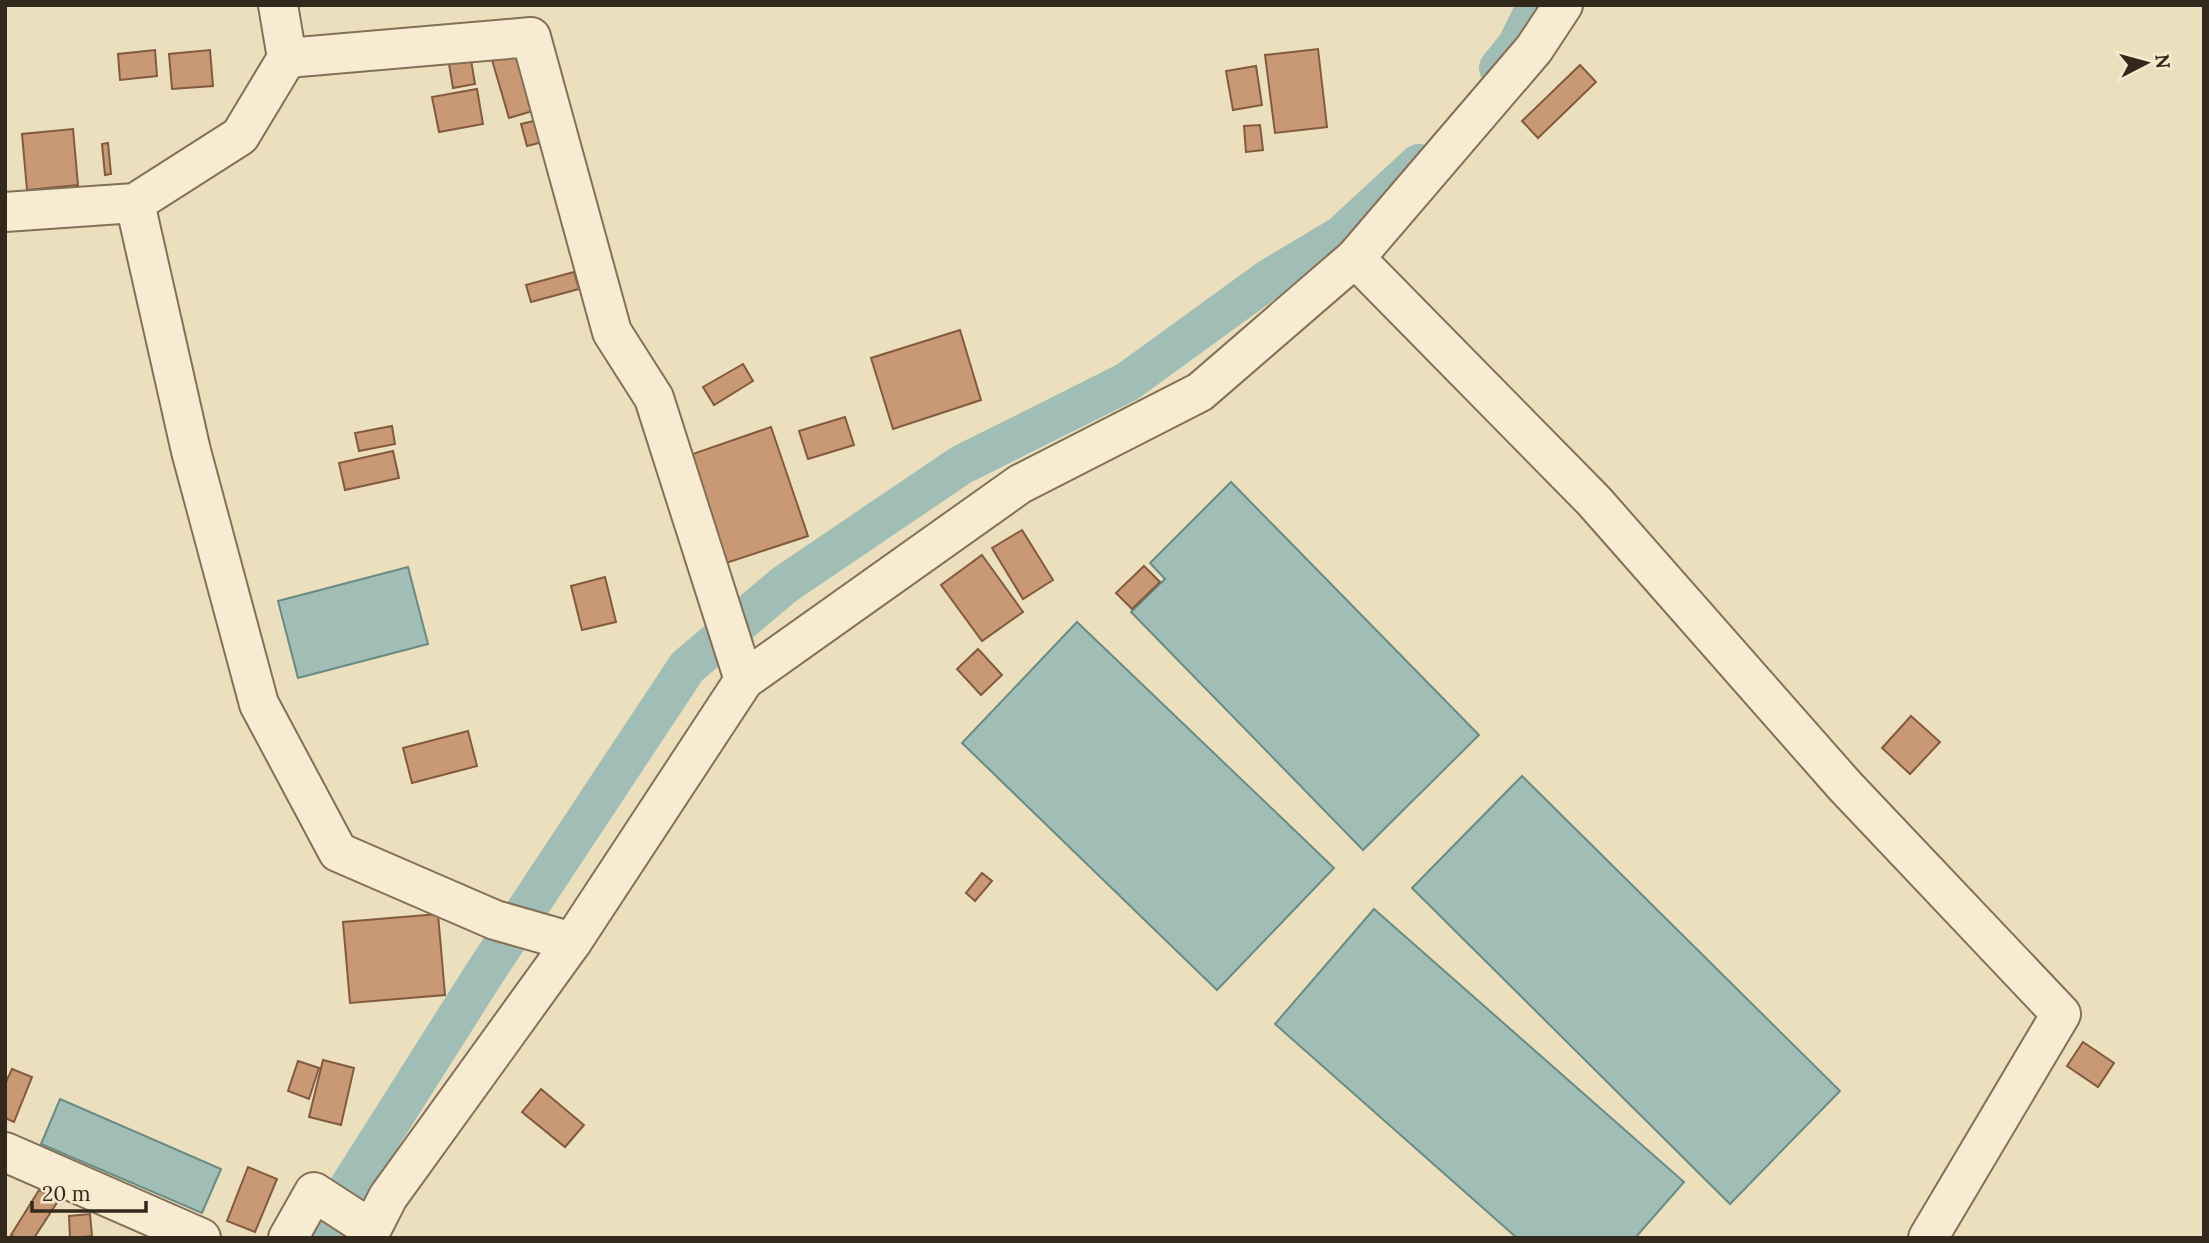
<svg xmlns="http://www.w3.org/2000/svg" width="2209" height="1243" font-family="Lora,serif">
<rect width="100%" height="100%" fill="#ecdfbe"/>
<!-- water -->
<g fill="#a1beb6" stroke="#698b83" stroke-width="2">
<path d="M1231,482L1479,735L1363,850L1131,612L1165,579L1150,563Z"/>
<path d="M408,567L428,644L298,678L278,601Z"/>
<path d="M1077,622L1334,868L1217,990L962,743Z"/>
<path d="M1522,776L1840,1091L1730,1204L1412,888Z"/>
<path d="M1374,909L1684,1182L1635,1238H1517L1275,1024Z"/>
<path d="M60,1099L221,1169L202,1213L41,1144Z"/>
</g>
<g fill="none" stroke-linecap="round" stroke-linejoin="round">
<!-- canal -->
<g stroke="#a1beb6" stroke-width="40">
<path d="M1499,68L1517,46L1537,5"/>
<path d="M317,1238L484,974L687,667L784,585L961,465L1127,382L1269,279L1341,236L1419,164"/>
</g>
</g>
<!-- building -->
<g fill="#c99975" stroke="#825a3e" stroke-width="2">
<path d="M1318,49L1327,127L1275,133L1265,55Z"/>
<path d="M155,50L157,76L120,80L118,54Z"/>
<path d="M210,50L213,86L172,89L169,54Z"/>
<path d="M520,53L536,110L509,118L492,60Z"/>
<path d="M471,60L475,84L453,88L449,64Z"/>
<path d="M1580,65L1596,82L1538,138L1522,121Z"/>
<path d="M1256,66L1262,105L1233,110L1226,71Z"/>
<path d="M477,89L483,124L439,132L432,97Z"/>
<path d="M542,119L547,141L527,146L521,124Z"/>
<path d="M1260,125L1263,150L1246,152L1244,126Z"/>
<path d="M73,129L78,185L27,190L22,134Z"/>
<path d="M108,143L111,174L105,175L102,144Z"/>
<path d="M574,272L579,289L531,302L526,285Z"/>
<path d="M960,330L981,400L893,429L871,358Z"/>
<path d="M743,364L753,381L714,405L703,387Z"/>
<path d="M845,417L854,445L808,459L799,431Z"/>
<path d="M392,426L395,444L359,451L355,433Z"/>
<path d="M771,427L808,536L720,565L684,457Z"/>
<path d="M393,451L399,478L345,490L339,463Z"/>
<path d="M1022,530L1053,580L1023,599L992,548Z"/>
<path d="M982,555L1023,612L982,641L941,585Z"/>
<path d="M1144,566L1160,582L1132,609L1116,593Z"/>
<path d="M605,577L616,622L582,630L571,586Z"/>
<path d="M978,649L1002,675L981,695L957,669Z"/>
<path d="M1911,716L1940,742L1910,774L1882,748Z"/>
<path d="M468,731L477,766L412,783L403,748Z"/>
<path d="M982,873L992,881L975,901L966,893Z"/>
<path d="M438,914L445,995L350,1003L343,922Z"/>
<path d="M2083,1042L2114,1063L2098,1087L2067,1066Z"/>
<path d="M323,1060L354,1068L341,1125L309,1117Z"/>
<path d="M298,1061L319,1068L309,1099L288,1091Z"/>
<path d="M12,1069L32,1077L14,1122L5,1118V1084Z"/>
<path d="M541,1089L584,1125L565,1147L522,1112Z"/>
<path d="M248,1167L277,1179L255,1232L227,1221Z"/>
<path d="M39,1190L58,1201L34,1238H16L11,1235Z"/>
<path d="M90,1214L92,1236L70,1238L69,1216Z"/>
</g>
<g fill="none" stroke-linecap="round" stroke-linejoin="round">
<!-- minor casing -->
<g stroke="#847057" stroke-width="42">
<g id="minor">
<path d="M278,5L287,58"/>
<path d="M135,203L191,451L259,704L338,852L495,920L572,942"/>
<path d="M5,212L135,203L240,136L287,58L531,37L612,332L654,398L744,680"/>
<path d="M1355,258L1534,49L1563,5"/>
<path d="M5,1152L201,1238"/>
<path d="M288,1238L314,1192L371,1229"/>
<path d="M367,1238L388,1197L572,942L744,680L1020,484L1200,392L1355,258L1594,501L1845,786L2061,1014L1928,1238"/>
</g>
</g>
<!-- minor -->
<use href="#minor" stroke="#f7ecd1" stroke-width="38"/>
</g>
<!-- border -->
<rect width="2209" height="1243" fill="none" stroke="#33281c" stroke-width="14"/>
<!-- north arrow -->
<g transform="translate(2146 63) rotate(84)" stroke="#f4e9cd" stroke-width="5" paint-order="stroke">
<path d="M0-5L12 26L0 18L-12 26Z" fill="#33281c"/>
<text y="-10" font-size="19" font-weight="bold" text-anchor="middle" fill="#33281c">N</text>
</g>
<!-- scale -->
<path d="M32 1201v10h114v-10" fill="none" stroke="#33281c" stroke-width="3.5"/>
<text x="42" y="1201" font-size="21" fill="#33281c" stroke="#f4e9cd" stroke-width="5" paint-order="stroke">20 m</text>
</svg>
